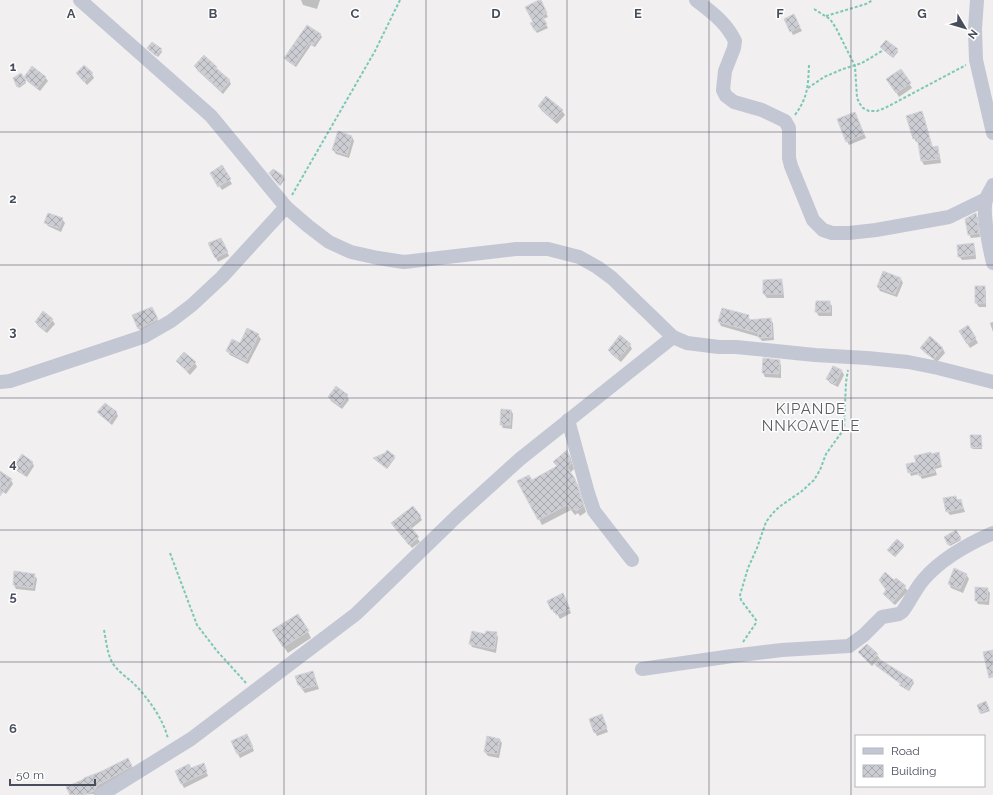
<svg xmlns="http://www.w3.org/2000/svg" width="993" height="795" font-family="Raleway,sans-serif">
<defs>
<pattern id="building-cross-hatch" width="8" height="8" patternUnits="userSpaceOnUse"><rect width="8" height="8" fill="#cccdd3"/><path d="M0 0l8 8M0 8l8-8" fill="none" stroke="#a8a9ae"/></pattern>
</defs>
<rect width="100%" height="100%" fill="#f1efef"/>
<!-- shadow -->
<g fill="#0003">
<path d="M301,0H320L317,9L303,5Z"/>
<path d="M540,1L548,17L543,19L548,28L537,33L531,23L534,22Z"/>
<path d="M796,20L802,31L793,35L791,31Z"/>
<path d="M320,34L322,37L315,47L311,45L296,67L287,61L285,58Z"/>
<path d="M882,49L897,50L898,52L893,58Z"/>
<path d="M149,50H161L162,52L158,57Z"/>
<path d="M195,66L229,80L231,84L223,94L197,70Z"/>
<path d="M902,71L912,88L899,97L888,79Z"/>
<path d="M77,73L92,74L94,78L87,85Z"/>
<path d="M21,75L26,83L19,88L14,79Z"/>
<path d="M25,77H45L48,81L40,91L27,81Z"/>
<path d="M546,97L562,111L565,115L557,124L541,110L539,106Z"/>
<path d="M922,112L924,116L933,148L937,147L939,151L941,163L924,165L922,161L919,141L916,142L914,138Z"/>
<path d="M855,113L866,138L849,145L847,141Z"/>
<path d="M352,137L354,141L349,158L336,154L333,150Z"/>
<path d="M222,166L232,184L222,190L211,173Z"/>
<path d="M273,170L285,179L280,186L272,175Z"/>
<path d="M976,214L978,218L980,237L971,238L969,234Z"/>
<path d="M62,219L65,223L61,232L48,226L45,222Z"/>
<path d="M223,243L229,256L218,262L216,258Z"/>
<path d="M973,244L975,248L976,259L962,260L959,256Z"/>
<path d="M901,279L903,283L897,297L880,291L878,287Z"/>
<path d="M781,280L783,285L784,298H767L764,294V281Z"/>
<path d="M984,287L986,291V307H979L976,303Z"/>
<path d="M817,302H829L832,306V316H819L816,312Z"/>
<path d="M154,312L159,323L141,333L134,316Z"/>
<path d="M748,316L751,321L770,319L773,323L774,340L762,341L759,337L721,326L719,322Z"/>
<path d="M52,320L55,324L47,333L38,326L36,322Z"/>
<path d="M993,322V332L990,323Z"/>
<path d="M968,326L978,343L970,348L960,331Z"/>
<path d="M258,335L261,339L248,364L230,355L227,351Z"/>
<path d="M930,338L943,349L945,353L937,362L924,352L922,348Z"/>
<path d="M630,345L632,349L621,362L611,354L609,350Z"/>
<path d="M184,353L195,363L197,367L190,375L177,361Z"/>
<path d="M779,361L781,365V378L765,377L763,373Z"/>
<path d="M834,367L842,371L844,375L838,387L830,383L827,379Z"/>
<path d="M347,396L349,400L342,409L331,401L329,397Z"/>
<path d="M511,410L513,414L512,429L503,428L501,424Z"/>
<path d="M98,412H116L118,416L112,425L101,416Z"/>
<path d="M981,436L982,449H973L972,448Z"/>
<path d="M567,451L570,456L574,469L570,473L578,485L586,512L580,516L578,513L575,515L571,510L542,525L519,481H531L557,467L554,462Z"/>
<path d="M938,453L942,467L935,469L937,475L922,479L919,474L911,476L907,465L917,462L932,455Z"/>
<path d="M394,457L395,458L387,469L374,458Z"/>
<path d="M32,462L34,466L27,477L17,471L15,467Z"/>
<path d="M0,472L11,480L13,484L6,494L0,490Z"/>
<path d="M958,501H961L965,512L950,515L947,511Z"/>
<path d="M420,516L422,520L411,529L420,542L412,548L395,527Z"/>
<path d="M956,531L961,540L950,546L945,537Z"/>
<path d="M903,546L904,547L895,557L890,552Z"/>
<path d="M966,574L969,579L963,593L951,588L949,584Z"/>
<path d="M34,575L37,579L35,591L16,589L14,585Z"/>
<path d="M897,579L908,591L895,605L886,597L884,594Z"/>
<path d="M987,589L990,593L989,605L978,604L976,600Z"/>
<path d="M565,599L571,613L560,619L556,612L554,613L552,609Z"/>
<path d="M308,632L311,638L288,653L277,637Z"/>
<path d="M496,633L498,637L496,653L472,647L470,643L486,636Z"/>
<path d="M867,645L877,655L880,659L878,660L913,681L914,683L909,691L902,687L901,684L877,666L878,660L872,666L862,656L859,652Z"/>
<path d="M313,672L319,689L305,693L299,685Z"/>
<path d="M987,704L990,711L981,714L978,706Z"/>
<path d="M603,719L608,732L597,736L595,732Z"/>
<path d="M249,739L254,751L240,758L238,754Z"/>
<path d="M499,739L502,743L499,758L488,756L485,752Z"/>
<path d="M128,759L133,769L96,794L71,795L100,773Z"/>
<path d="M205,768L208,776L184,788L176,772Z"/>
</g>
<!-- building -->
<g fill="url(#building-cross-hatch)" stroke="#d3d3da">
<path d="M539,0H541L547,13L542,16L547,24L535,31L530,23L533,22L525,7Z"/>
<path d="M794,14L800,27L790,32L784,19Z"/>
<path d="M307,25L321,34L313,45L309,43L294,65L284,58Z"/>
<path d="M886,40L898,49L892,57L880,47Z"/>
<path d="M152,42L162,49L156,56L147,48Z"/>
<path d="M204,55L217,67L216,68L230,80L221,91L194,66Z"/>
<path d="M84,65L93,73L84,82L76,73Z"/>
<path d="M32,66L46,77L37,88L24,77Z"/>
<path d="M901,69L911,83L896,93L886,79Z"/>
<path d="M21,73L26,81L17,87L13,78Z"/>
<path d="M546,96L563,110L554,120L538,106Z"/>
<path d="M922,111L932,147L938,146L939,159L921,161L917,137L913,139L906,116Z"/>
<path d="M855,112L864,134L846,142L837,119Z"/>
<path d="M338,131L352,136L347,155L332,150Z"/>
<path d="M222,165L231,179L218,187L210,173Z"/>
<path d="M273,169L284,176L279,185L269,173Z"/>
<path d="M48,213L63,218L59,228L44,223Z"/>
<path d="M976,213L979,233L968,235L965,219Z"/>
<path d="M221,238L228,252L215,258L208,243Z"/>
<path d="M974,243V255L958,257L957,245Z"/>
<path d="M883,271L901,278L895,294L877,287Z"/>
<path d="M782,279V294H763V280Z"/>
<rect x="975" y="286" width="10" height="17"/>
<path d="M816,301H830V312H815Z"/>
<path d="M152,307L158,319L138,329L132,315Z"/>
<path d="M722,308L749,315L748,320L771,318L772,337L759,338L758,333L718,322Z"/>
<path d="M43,311L53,319L45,330L35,322Z"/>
<path d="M968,325L976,338L967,344L959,331Z"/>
<path d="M247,328L259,334L246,361L226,351L232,339L240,343Z"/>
<path d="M620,335L631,344L618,359L608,350Z"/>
<path d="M930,336L943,348L934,359L920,348Z"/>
<path d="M184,352L196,362L187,371L176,361Z"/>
<path d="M763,358L780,360L779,374L762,373Z"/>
<path d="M833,366L842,370L835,384L826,379Z"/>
<path d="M336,386L348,395L340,406L328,397Z"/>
<path d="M105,403L117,412L109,422L97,412Z"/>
<path d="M501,409L511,410L510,425H500Z"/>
<path d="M970,435H981L982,447L971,448Z"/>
<path d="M387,450L395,456L386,468L373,458L385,453Z"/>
<path d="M567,450L571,464L567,467L575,479L584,506L576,511L574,508L571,510L567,505L538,520L517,481L529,475L532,480L557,466L553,462Z"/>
<path d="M931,452V454L939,452L941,464L934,466L935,472L919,476L918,471L908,473L906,464L916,462L914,456Z"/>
<path d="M22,454L33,462L24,474L13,467Z"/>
<path d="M0,471L12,479L0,496Z"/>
<path d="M956,496L957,500L961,499L963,508L946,512L943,498Z"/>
<path d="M413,506L421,516L409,525L419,537L409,545L391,523Z"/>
<path d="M956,530L961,538L948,545L944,537Z"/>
<path d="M897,539L904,545L894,556L887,550Z"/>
<path d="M954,568L967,574L960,589L948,584Z"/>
<path d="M14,571L35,574L33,588L13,585Z"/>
<path d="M885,572L894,580L896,578L906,586L893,602L883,594L886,590L879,580Z"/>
<path d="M975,587L988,588L987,601H975Z"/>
<path d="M563,593L570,609L556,615L554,609L551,610L547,601Z"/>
<path d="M298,614L309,631L283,647L272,630Z"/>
<path d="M472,631L485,634L486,631L497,632L494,649L469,644Z"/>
<path d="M867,644L878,654L869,663L858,652Z"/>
<path d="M993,650V677L989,678L983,652Z"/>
<path d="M879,659L913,680L908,690L899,685L901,684L875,665Z"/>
<path d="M313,671L317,685L302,689L301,685H298L295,676Z"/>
<path d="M986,701L989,709L980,713L977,705Z"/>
<path d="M602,714L607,728L594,733L589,719Z"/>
<path d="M247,734L253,747L237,754L231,741Z"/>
<path d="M487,736L500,739L497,754L484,752Z"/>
<path d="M128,758L132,766L96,786V788L94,791L83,795H70L66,787L84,779V778L100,772Z"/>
<path d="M204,763L207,772L181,784L175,771L189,764L191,768Z"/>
</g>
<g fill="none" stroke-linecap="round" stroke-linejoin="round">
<!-- path -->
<g stroke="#7ac8b5" stroke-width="2" stroke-dasharray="3 2" stroke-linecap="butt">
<path d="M814,9L830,19L836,28L855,66L857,98L860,104L863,108L869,111H877L885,108L966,65"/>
<path d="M826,16L866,4L873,0"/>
<path d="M808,88L824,77L843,69L862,63L882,51"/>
<path d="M795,115C808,97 808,86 809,65"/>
<path d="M292,195L375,51L400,0"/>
<path d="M170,553L197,625L217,651L246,683"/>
<path d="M104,630C106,640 107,651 111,660C115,669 125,676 132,682C147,696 164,720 168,739"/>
<path d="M743,642L756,623V620L741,600L740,595L748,568L757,548L766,522L772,514L779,507L802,491L814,480L820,470L826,454L844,429L846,382L848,370"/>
</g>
<!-- minor -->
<g stroke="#c3c7d3" stroke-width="14">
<path d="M80,0L211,116L286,207L308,226L329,242L351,252L378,258L404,262L516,249H548L579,257L597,267L612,278L673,337L687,343L719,347H736L815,355L867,358L908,362L938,368L993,382"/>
<path d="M696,0C711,12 726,22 735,41L734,48L725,71L723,90L726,96L734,102L762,110L785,121L789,128V158L791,166L813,220L823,230L832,233H849L876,230L949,217L986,199"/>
<path d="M977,0L975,29L976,60L993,133"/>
<path d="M993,185C991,190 987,195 986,200C982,212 990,250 993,263"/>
<path d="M0,382L10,381L145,336L171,321L192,305L222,277L286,207"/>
<path d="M568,420L588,493L594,511L632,560"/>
<path d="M642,669L732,656L782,650L849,646L864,635L882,617L899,614L902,612C910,602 915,589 924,579C942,558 968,544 993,533"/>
<path d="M101,795L191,739L356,614L457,516L520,459L673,337"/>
</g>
</g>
<!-- grid -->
<path fill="none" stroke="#484d5b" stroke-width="1" stroke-opacity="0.55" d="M142,0V795M284,0V795M426,0V795M567,0V795M709,0V795M851,0V795M0,132H993M0,265H993M0,398H993M0,530H993M0,662H993"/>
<g text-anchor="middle" stroke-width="3" stroke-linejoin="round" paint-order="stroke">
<!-- quarter labels -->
<g font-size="15" letter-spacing="1" fill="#5c5d63" stroke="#fff">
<text x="811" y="414">KIPANDE<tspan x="811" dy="17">NNKOAVELE</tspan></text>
</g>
</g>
<g font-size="13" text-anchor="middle" font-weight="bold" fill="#484d5b" stroke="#fff" stroke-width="3" stroke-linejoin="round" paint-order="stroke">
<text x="71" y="18">A</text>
<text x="213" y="18">B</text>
<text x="355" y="18">C</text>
<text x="496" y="18">D</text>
<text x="638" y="18">E</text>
<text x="780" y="18">F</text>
<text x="922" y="18">G</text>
<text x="13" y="71">1</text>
<text x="13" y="203">2</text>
<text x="13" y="336">3</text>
<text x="13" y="468">4</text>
<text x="13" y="601">5</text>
<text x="13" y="733">6</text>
</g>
<!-- legend -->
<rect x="855" y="735" width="130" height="52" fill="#ffffff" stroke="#b6b8bd"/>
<rect x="863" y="748" width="20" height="6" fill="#c3c7d3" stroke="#b6b8bd"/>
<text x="891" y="755" font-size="12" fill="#484d5b">Road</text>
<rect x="863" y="765" width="20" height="12" fill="url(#building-cross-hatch)" stroke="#b6b8bd"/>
<text x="891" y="775" font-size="12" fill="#484d5b">Building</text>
<!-- north arrow -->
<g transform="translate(965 28) rotate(128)" stroke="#ffffff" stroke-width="3" paint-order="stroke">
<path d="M0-3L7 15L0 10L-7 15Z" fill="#484d5b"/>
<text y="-6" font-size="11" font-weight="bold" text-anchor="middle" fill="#484d5b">N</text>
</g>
<!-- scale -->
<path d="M10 779v6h85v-6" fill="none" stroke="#484d5b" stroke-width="2"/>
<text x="16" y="779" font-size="12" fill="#484d5b" stroke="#ffffff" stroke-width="3" paint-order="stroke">50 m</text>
</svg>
